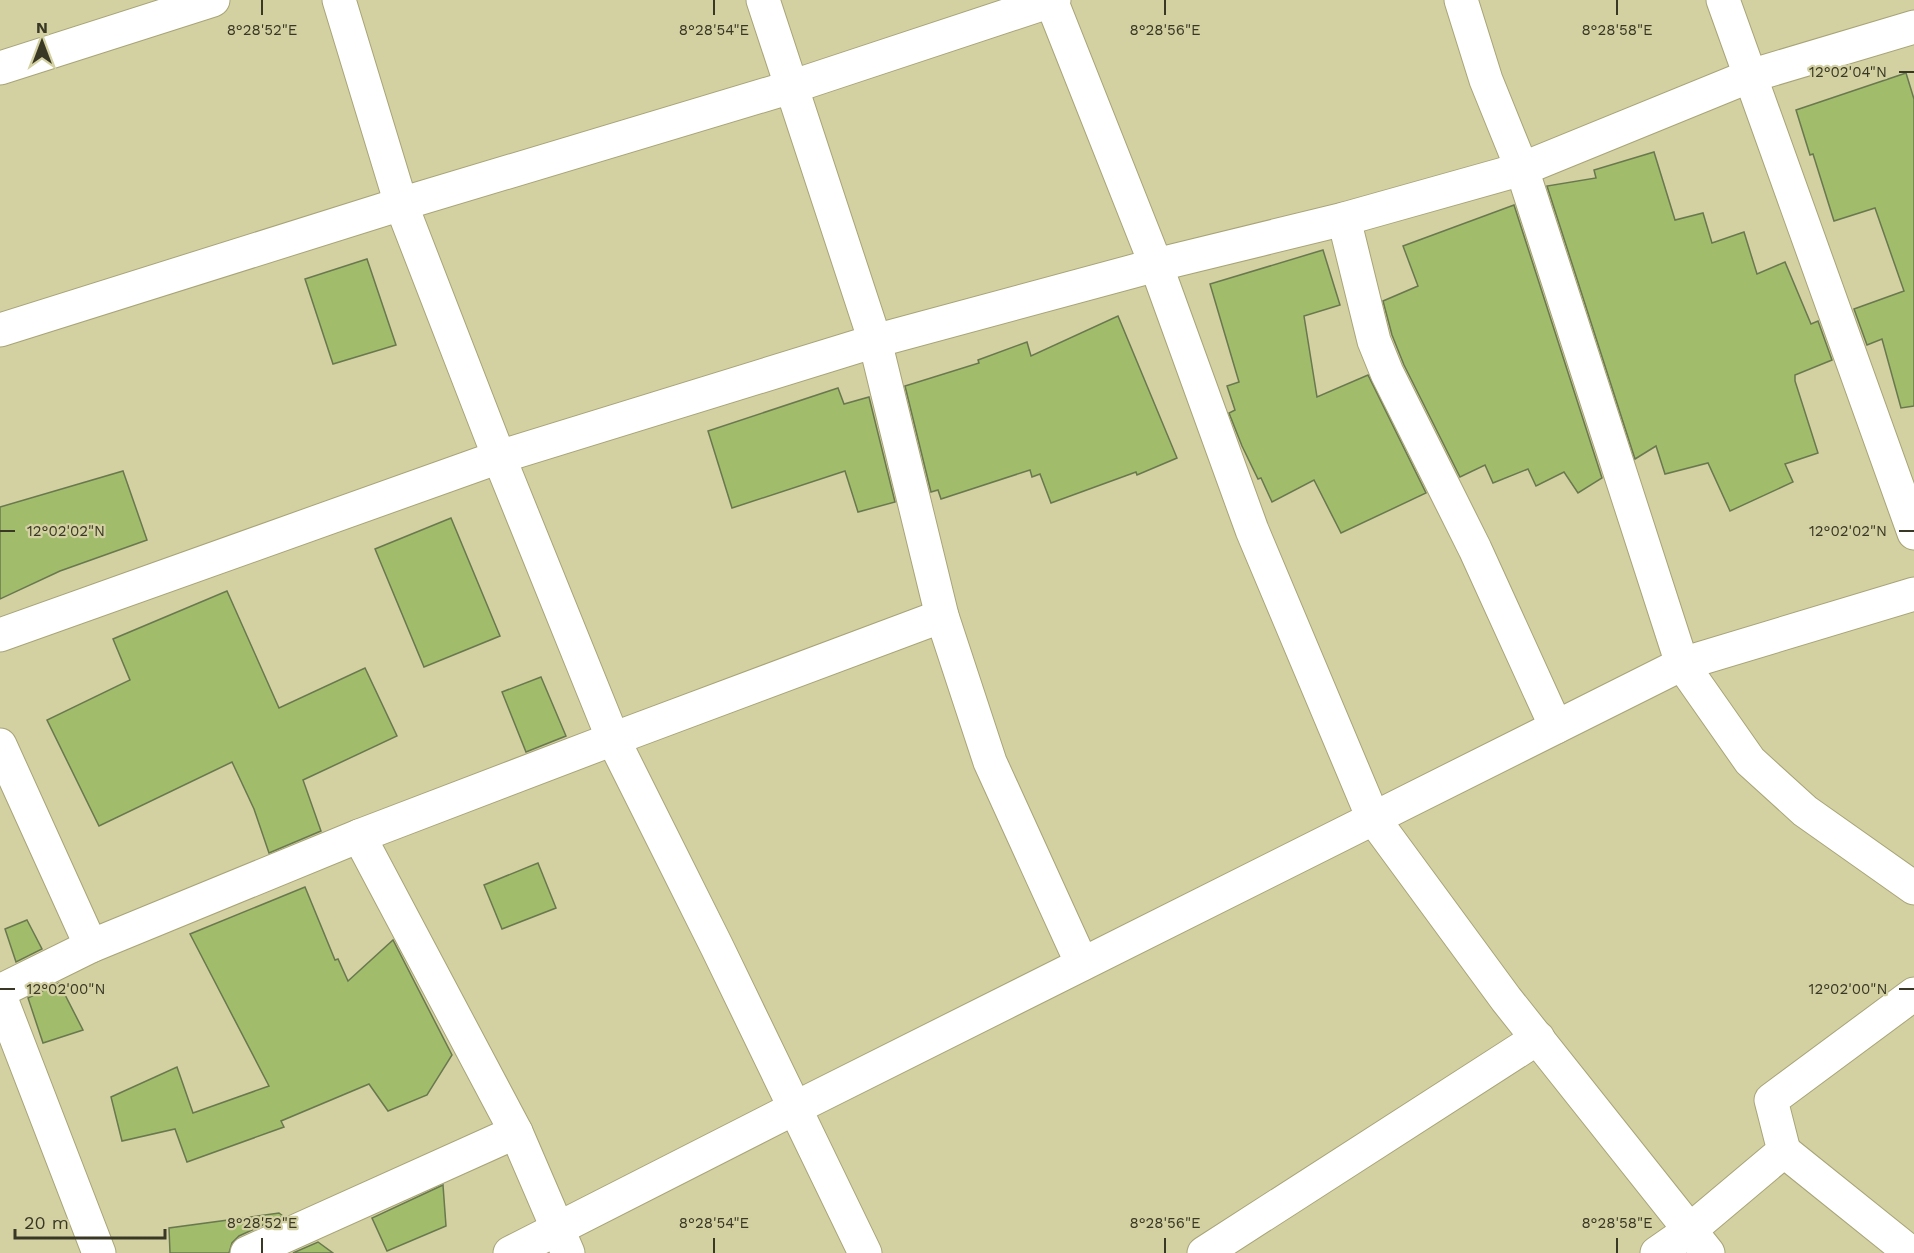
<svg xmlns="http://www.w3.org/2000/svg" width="1914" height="1253" font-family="'Work Sans',sans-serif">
<rect width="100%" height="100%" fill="#d3d0a1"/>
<!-- building -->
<g fill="#a1bc6a" stroke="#69784f" stroke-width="1.5">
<path d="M1906,73L1914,99V406L1901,408L1882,339L1867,345L1854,309L1904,291L1875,208L1834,221L1813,154L1810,155L1796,110Z"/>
<path d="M1654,152L1675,220L1703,213L1712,243L1744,232L1757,274L1785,262L1811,324L1818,321L1832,360L1795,375V381L1818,453L1785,464L1793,482L1730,511L1708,463L1665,474L1656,446L1635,459L1547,186L1596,178L1594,170Z"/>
<path d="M1514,205L1602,478L1578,493L1564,472L1536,486L1528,469L1493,483L1485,465L1460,477L1404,365L1392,335L1383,301L1418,286L1403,246Z"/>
<path d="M1323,250L1340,305L1304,316L1317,397L1368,375L1426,493L1341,533L1314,480L1272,502L1261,478L1258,479L1242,446L1229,413L1235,410L1227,386L1239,382L1210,284Z"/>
<path d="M367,259L396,345L333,364L305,279Z"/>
<path d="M1118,316L1177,458L1137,475L1136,472L1051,503L1040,474L1032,477L1030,470L941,499L938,490L931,492L905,386L979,363L978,360L1027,342L1031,356Z"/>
<path d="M838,388L844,404L869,397L895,502L858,512L845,471L732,508L708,431Z"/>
<path d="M123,471L147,540L60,571L0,599V507Z"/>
<path d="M451,518L500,636L424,667L375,549Z"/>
<path d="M227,591L279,708L365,668L397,736L303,780L321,831L269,853L254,809L232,762L99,826L47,720L130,680L113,639Z"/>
<path d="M541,677L566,736L526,752L502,692Z"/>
<path d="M538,863L556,908L502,929L484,885Z"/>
<path d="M305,887L335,960L338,959L348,981L393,940L452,1055L427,1095L388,1111L369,1084L281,1121L284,1127L187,1162L175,1129L122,1141L111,1097L177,1067L193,1113L269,1086L190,934Z"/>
<path d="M27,920L42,949L16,962L5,929Z"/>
<path d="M59,983L83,1030L43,1043L28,998Z"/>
<path d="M443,1185L446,1226L387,1251L372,1218Z"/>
<path d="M279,1213L283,1216L239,1236L232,1243L229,1253H170L169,1228Z"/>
<path d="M318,1242L333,1253H293Z"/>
</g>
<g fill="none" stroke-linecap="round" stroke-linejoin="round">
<!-- minor casing -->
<g stroke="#a8a477" stroke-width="35">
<g id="minor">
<path d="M339,0L401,204L499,457L613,739L717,947L865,1253"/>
<path d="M763,0L875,341L942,616L990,762L1082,964"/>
<path d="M1051,0L1156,265L1252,530L1373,818L1506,999L1708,1253"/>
<path d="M1461,0L1486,80L1522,169L1682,664L1750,761L1805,811L1914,888"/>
<path d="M1723,0L1914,533"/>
<path d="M0,68L213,0"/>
<path d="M1344,219L1374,341L1387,373L1475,549L1556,727"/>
<path d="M0,330L401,204L791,87L1054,0"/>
<path d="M0,635L499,457L875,341L1156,265L1344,219L1522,169L1750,76L1914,27"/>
<path d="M0,745L91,946"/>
<path d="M359,836L516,1132L568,1253"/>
<path d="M0,991L91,946L359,836L613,739L942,616"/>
<path d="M0,996L99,1253"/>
<path d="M1784,1151L1911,1253"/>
<path d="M247,1253L516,1132"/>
<path d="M510,1253L795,1108L1682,664L1914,594"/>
<path d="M1204,1253L1538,1038"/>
<path d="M1657,1253L1690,1230L1784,1151L1771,1100L1914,994"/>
</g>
</g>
<!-- minor -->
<use href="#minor" stroke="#fff" stroke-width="33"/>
</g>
<!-- ticks -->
<path fill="none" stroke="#393825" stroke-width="2" d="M262,0V15M714,0V15M1165,0V15M1617,0V15M1899,72H1914M0,531H15M1899,531H1914M0,989H15M1899,989H1914M262,1238V1253M714,1238V1253M1165,1238V1253M1617,1238V1253"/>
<g font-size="15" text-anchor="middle" fill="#393825" stroke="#d3d0a1" stroke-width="4.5" stroke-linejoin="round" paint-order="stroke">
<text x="262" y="35">8°28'52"E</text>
<text x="714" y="35">8°28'54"E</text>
<text x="1165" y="35">8°28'56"E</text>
<text x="1617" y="35">8°28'58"E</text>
<text x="1848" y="77">12°02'04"N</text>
<text x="66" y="536">12°02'02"N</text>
<text x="1848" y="536">12°02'02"N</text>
<text x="66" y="994">12°02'00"N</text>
<text x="1848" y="994">12°02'00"N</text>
<text x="262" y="1228">8°28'52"E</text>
<text x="714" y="1228">8°28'54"E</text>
<text x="1165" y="1228">8°28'56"E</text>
<text x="1617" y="1228">8°28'58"E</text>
</g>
<!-- north arrow -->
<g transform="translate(42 42)" stroke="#d3d0a1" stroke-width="4.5" paint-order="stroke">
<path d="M0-4.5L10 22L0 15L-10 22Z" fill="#393825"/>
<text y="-9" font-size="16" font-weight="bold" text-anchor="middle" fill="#393825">N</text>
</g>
<!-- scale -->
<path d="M15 1229v9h150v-9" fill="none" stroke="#393825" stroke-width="3"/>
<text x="24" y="1229" font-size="18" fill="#393825" stroke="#d3d0a1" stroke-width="4.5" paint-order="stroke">20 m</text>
</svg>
